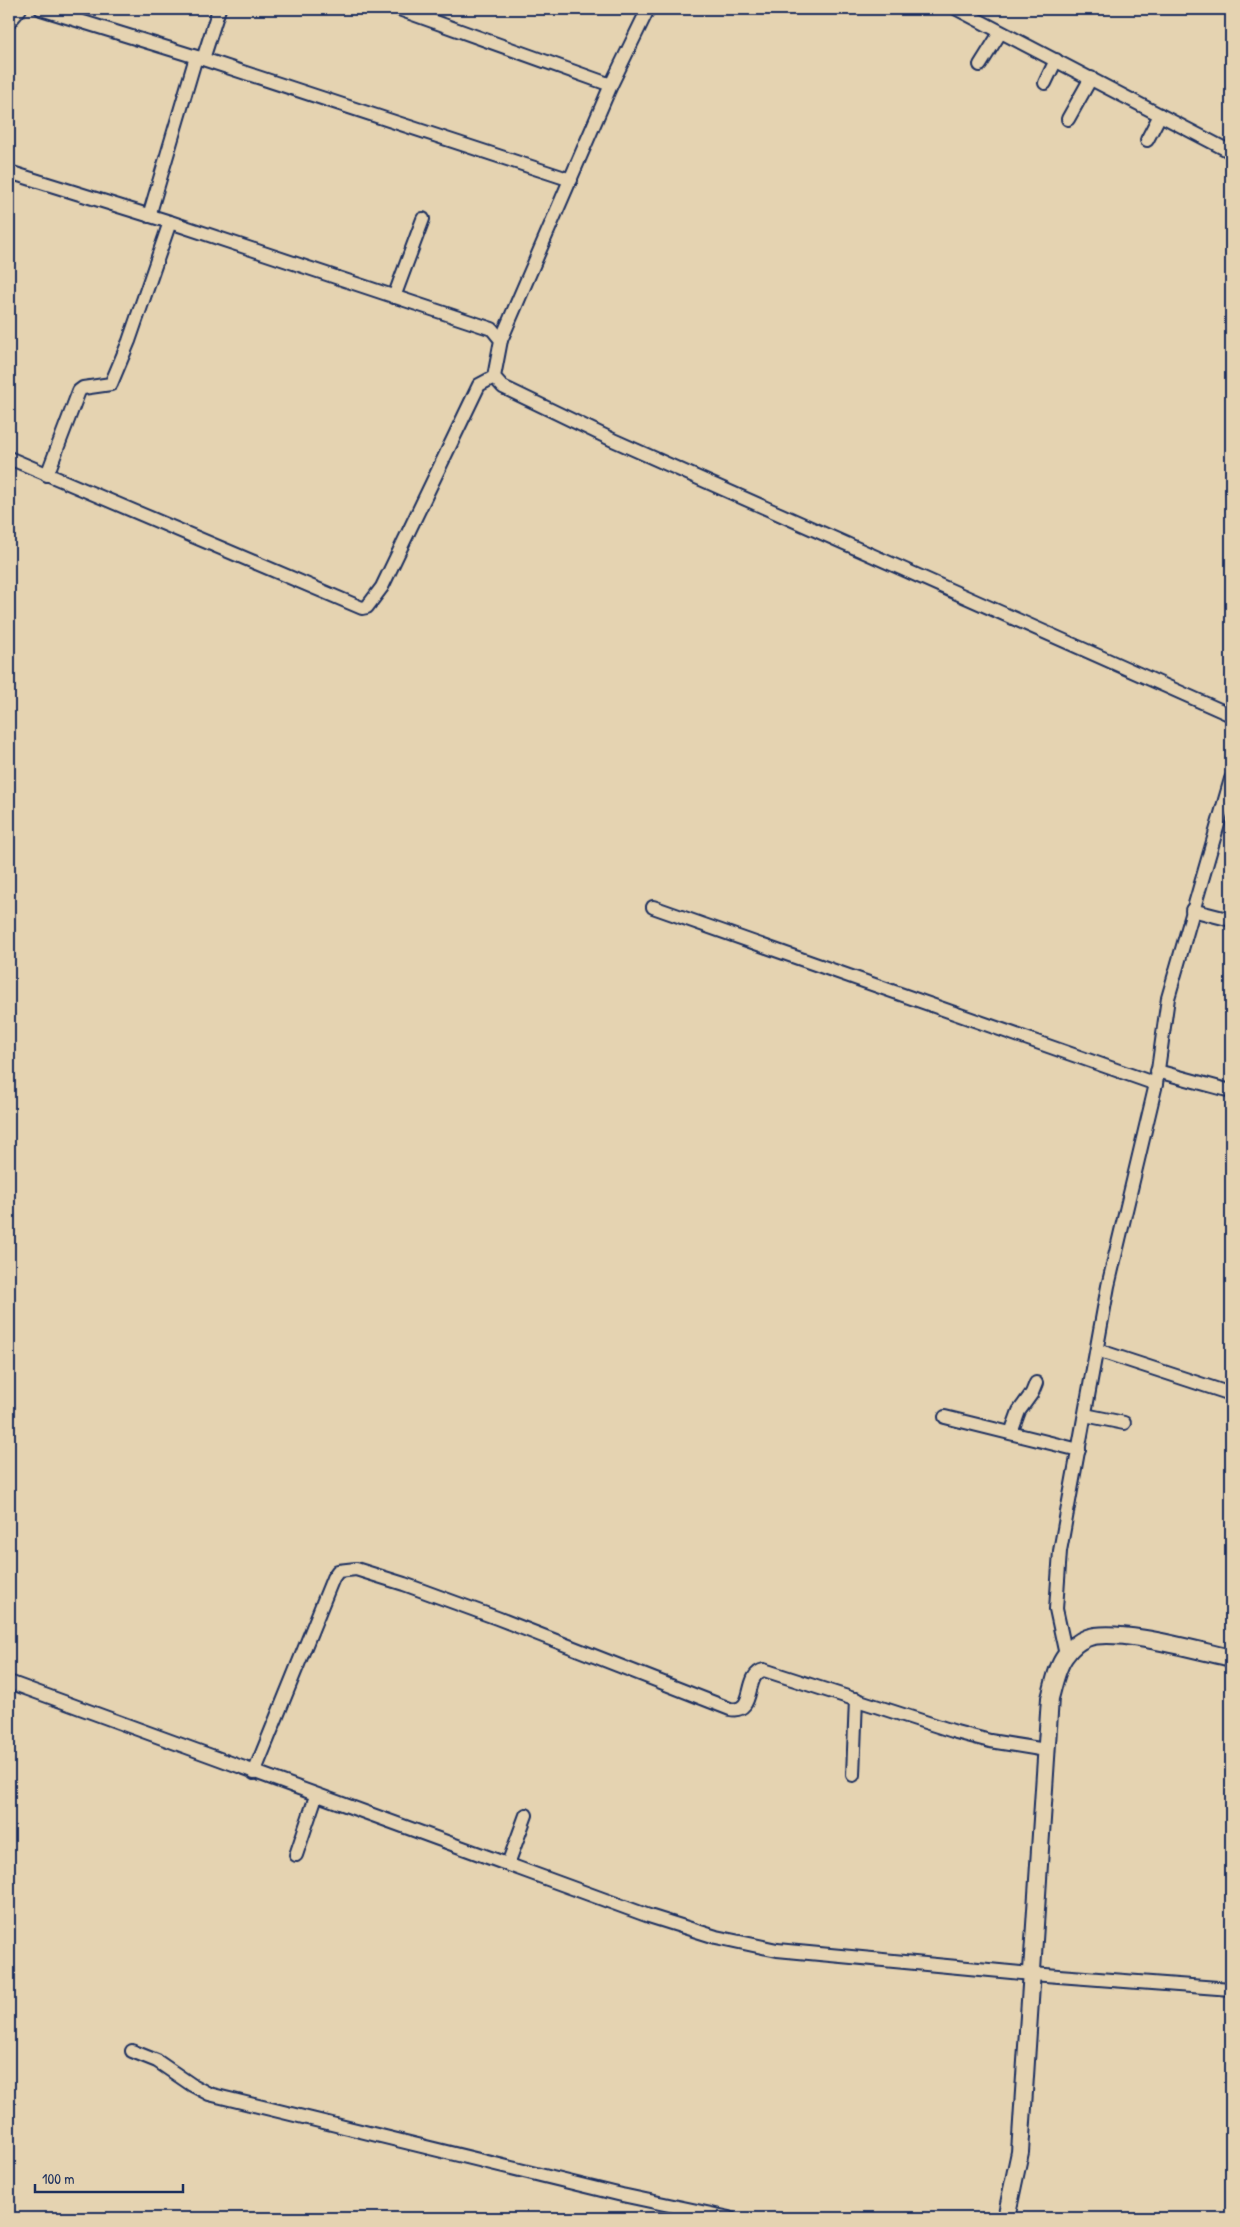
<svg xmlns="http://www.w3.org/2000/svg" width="1240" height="2227" font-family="'Patrick Hand',sans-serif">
<rect width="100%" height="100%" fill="#e5d3b1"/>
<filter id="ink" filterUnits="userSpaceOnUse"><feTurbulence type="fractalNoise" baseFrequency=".02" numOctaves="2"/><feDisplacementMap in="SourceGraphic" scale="10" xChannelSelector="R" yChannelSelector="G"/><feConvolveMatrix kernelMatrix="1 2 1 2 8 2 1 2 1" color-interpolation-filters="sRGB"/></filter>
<g filter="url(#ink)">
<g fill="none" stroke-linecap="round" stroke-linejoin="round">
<!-- minor casing -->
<g stroke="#1b2f5e" stroke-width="16">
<g id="minor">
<path d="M41,9L203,59L571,180"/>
<path d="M399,9L611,85"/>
<path d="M957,9L1231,152"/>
<path d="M9,22L20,9"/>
<path d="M203,59L219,9"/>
<path d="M980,65L1000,33"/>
<path d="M1045,83L1056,60"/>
<path d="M1068,119L1091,78"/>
<path d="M1147,140L1160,115"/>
<path d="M9,172L170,222L492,329L501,340L494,377L503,387L613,440L1231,715"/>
<path d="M149,216L196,57"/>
<path d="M394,297L423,219"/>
<path d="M501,340L611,85L648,9"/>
<path d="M9,458L362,608L367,607L382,587L479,385L494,377"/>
<path d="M47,475L79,391L83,388L111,384L129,341L170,222"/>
<path d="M653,907L1156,1084"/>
<path d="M1192,910L1231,920"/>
<path d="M1157,1071L1231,1091"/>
<path d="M1097,1350L1231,1394"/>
<path d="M1085,1415L1124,1423"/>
<path d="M945,1417L1079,1450"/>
<path d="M1011,1433L1019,1411L1032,1393L1036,1383"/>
<path d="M1066,1655L1056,1609L1060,1551L1108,1286L1156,1084L1168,998L1231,779"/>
<path d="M9,1682L649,1916L716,1937L777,1950L1032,1974L1231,1989"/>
<path d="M254,1773L333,1578L338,1571L356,1569L404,1584L497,1618L730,1709C757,1714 743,1674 764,1670L956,1732L990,1741L1046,1750"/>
<path d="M853,1775L856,1699"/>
<path d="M296,1855L316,1796"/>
<path d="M508,1864L526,1815"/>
<path d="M132,2051L157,2061L192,2085L209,2094L622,2195L730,2218"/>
</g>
</g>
<!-- major casing -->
<g stroke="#1b2f5e" stroke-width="20">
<path id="major" d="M1006,2218L1020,2152L1050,1698C1054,1684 1057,1666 1066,1655C1071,1648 1079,1641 1087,1638C1116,1627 1199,1651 1231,1658"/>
</g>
<!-- minor -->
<use href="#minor" stroke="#e5d3b1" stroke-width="12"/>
<!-- major -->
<use href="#major" stroke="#e5d3b1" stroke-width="16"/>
</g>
</g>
<!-- margin -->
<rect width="1240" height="2227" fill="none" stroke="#e5d3b1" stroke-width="30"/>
<rect x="15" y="15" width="1210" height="2197" fill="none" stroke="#1b2f5e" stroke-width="2" filter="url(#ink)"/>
<!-- scale -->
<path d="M35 2184v8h148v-8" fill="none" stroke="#1b2f5e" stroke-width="2.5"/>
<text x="42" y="2184" font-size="15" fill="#1b2f5e" stroke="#e5d3b1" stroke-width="4" paint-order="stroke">100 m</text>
</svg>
